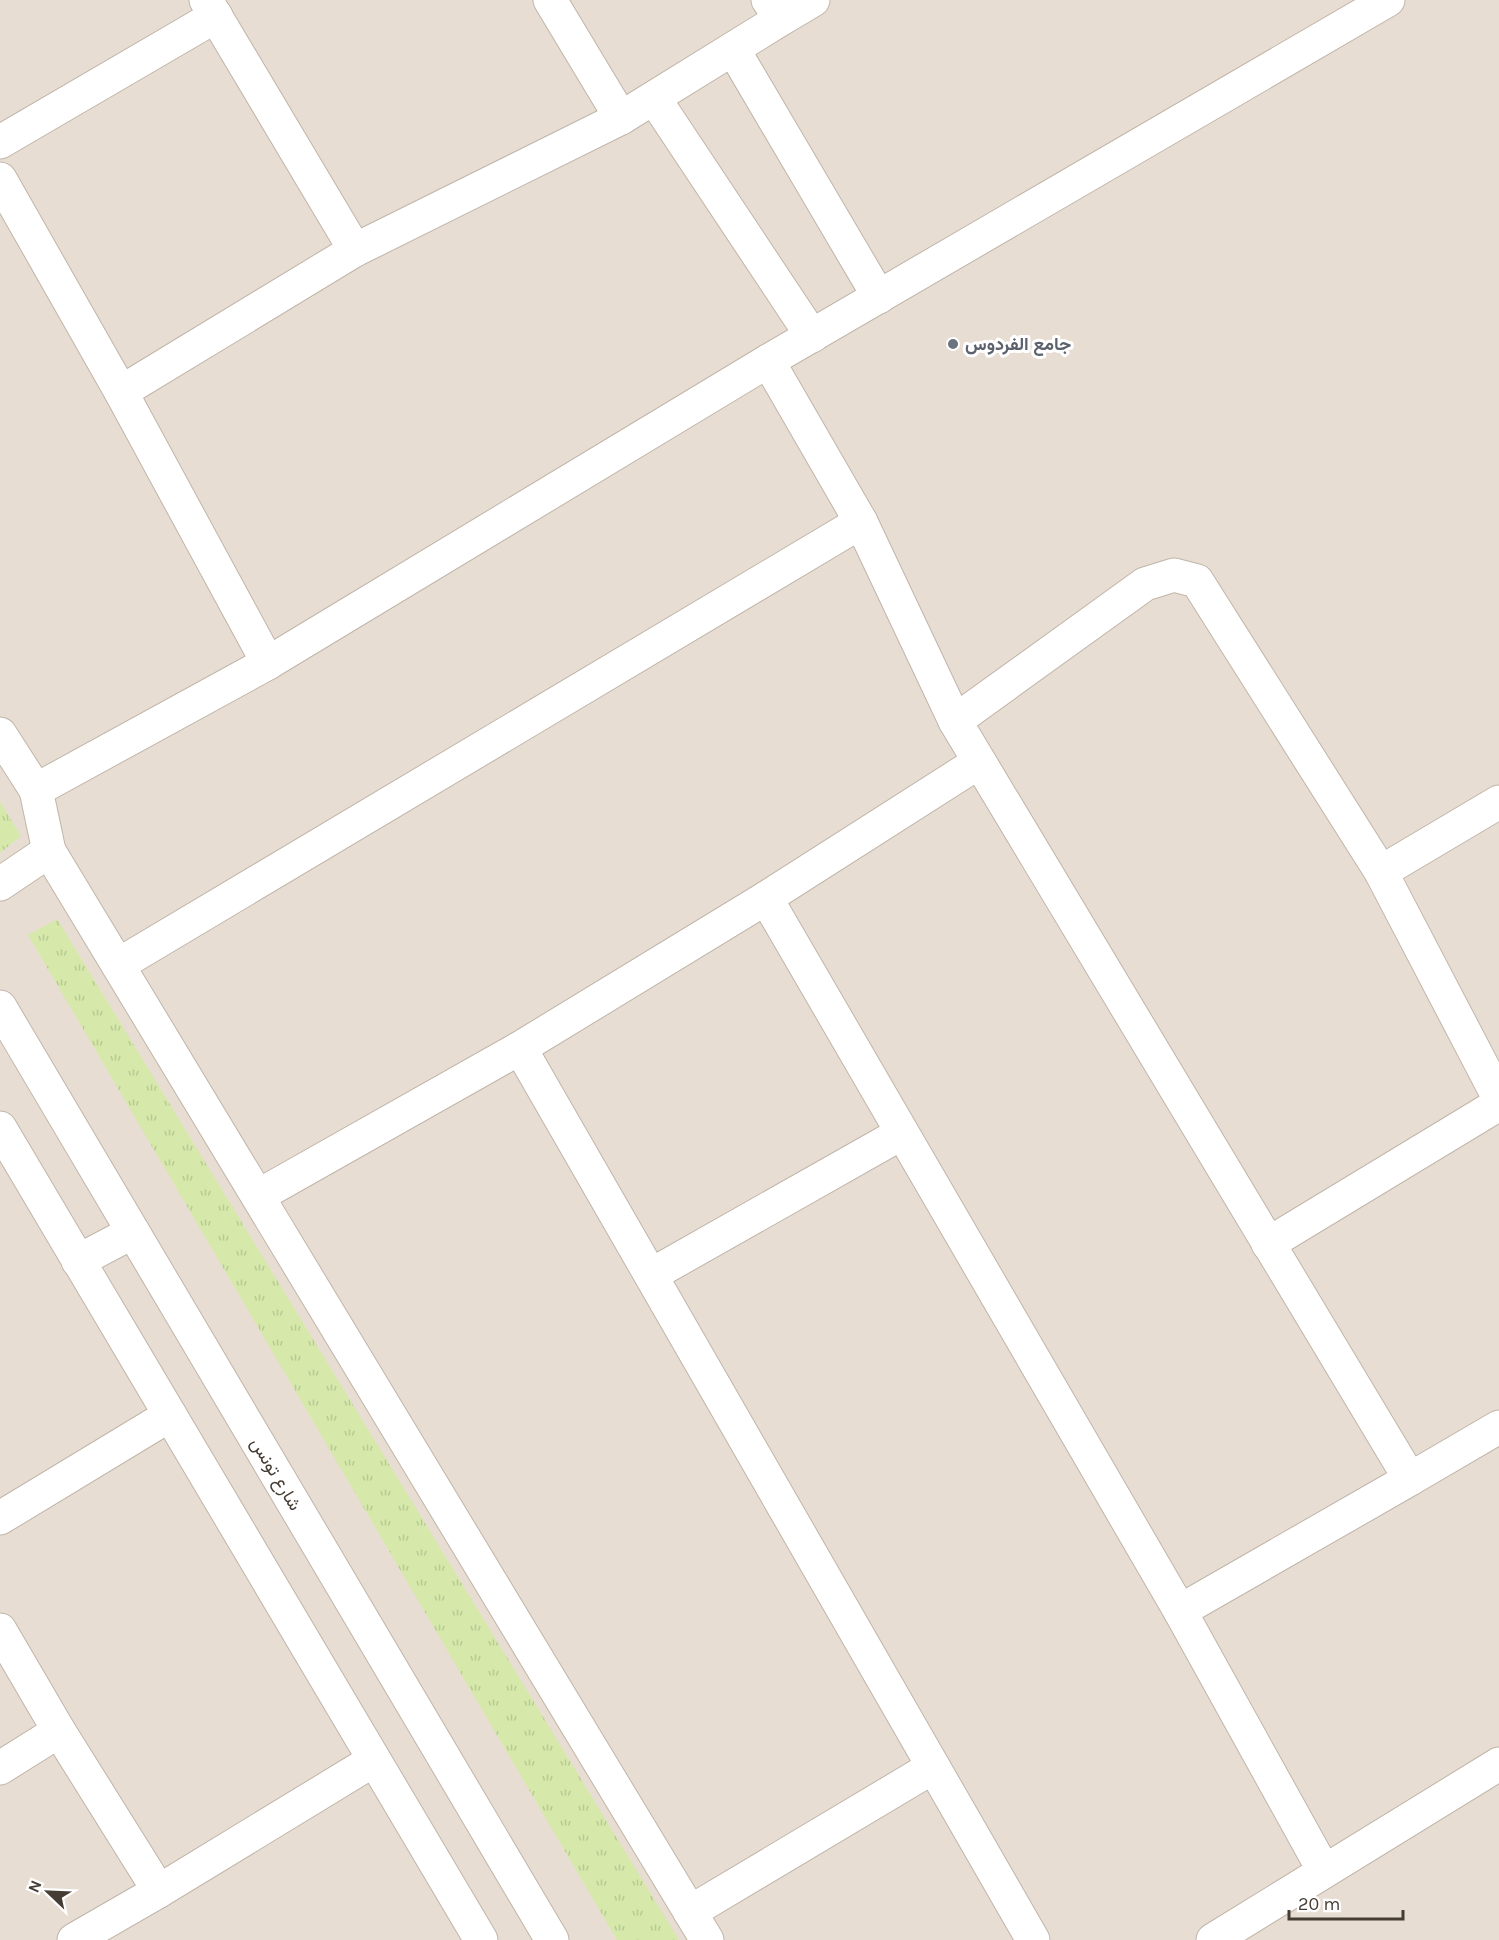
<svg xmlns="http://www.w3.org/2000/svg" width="1499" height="1940" font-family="Karla,Vazirmatn,sans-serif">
<defs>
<pattern id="grass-tufts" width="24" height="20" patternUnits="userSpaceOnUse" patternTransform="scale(1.5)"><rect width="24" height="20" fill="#d6e9ab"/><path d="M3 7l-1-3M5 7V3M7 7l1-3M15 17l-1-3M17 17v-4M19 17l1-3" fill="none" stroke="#b9c994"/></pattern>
</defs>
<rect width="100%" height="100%" fill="#f3ece4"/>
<!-- residential -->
<rect fill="#e7ddd2" x="0" y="0" width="1499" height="1940"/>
<!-- grass -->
<g fill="url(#grass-tufts)">
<path d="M0,802L21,836L0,853Z"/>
<path d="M57,919L679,1940H617L28,935Z"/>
</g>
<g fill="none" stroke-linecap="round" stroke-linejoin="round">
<!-- minor casing -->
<g stroke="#c1b5a9" stroke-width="35">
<g id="minor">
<path d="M206,0L355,250"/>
<path d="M550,0L621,118"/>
<path d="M781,19L813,0"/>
<path d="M733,49L879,297"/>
<path d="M654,98L812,336"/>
<path d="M0,142L216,16"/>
<path d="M0,179L121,392L268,663"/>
<path d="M768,361L861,522L955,721L1410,1479L1180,1611"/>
<path d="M121,392L355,250L621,118L781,19L768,0"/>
<path d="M955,721L1145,584L1174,575L1197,581L1381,872L1499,1098"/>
<path d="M0,734L36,790L268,663L768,361L1388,0"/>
<path d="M36,790L49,851L707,1940"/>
<path d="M1381,872L1499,802"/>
<path d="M0,884L49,851"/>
<path d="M766,898L1180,1611L1324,1871"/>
<path d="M118,965L861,522"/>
<path d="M0,1007L552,1940"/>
<path d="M520,1048L766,898L979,762"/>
<path d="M0,1128L481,1940"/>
<path d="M258,1196L520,1048L1033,1940"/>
<path d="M1268,1244L1499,1104"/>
<path d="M78,1261L133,1232"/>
<path d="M651,1275L902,1133"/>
<path d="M1410,1479L1499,1427"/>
<path d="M0,1518L170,1415"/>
<path d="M0,1630L59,1731"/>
<path d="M0,1768L59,1731L159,1891L74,1940"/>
<path d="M159,1891L374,1760"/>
<path d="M690,1912L933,1767"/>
<path d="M1213,1940L1499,1764"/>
</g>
</g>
<!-- minor -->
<use href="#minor" stroke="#fff" stroke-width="33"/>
</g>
<!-- markers -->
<circle fill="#6b7280" stroke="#fff" stroke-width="2" cx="953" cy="344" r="6"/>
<g text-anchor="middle" stroke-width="6" stroke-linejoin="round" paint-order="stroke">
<!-- worship labels -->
<g font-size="18" font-weight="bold" fill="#5b616d" stroke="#fff" text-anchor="start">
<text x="965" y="350">جامع الفردوس</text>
</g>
<!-- street labels -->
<g font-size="18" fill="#453c34" stroke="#fff">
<text transform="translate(276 1474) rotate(59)" y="6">شارع تونس</text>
</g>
</g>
<!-- north arrow -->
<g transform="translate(48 1892) rotate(293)" stroke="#ffffff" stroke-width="4.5" paint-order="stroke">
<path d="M0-4.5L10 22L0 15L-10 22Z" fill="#453c34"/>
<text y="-9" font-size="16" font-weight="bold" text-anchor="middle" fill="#453c34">N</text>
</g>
<!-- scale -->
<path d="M1289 1910v9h114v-9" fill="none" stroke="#453c34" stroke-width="3"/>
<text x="1298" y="1910" font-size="18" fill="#453c34" stroke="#ffffff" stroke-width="4.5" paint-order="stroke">20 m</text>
</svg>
